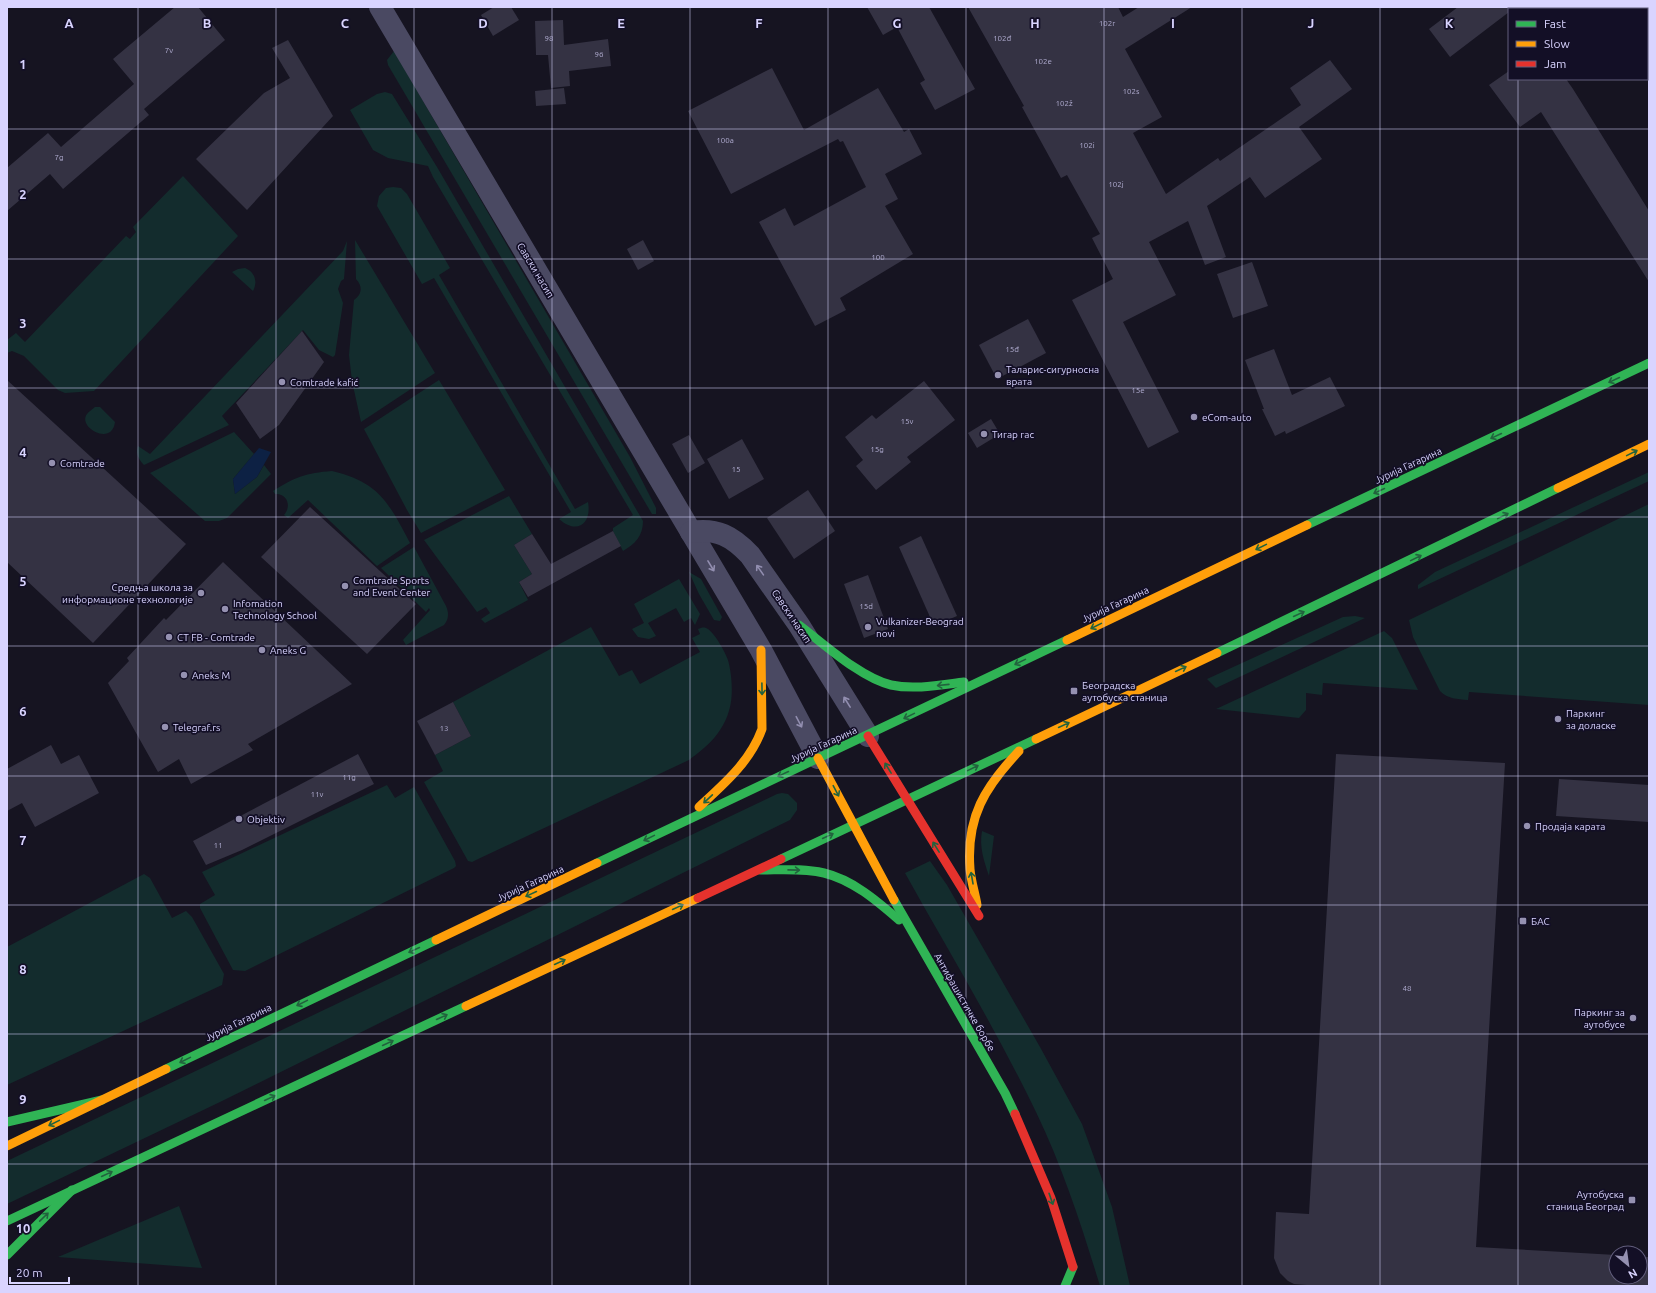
<svg xmlns="http://www.w3.org/2000/svg" width="1656" height="1293" font-family="Ubuntu,sans-serif">
<rect width="100%" height="100%" fill="#161421"/>
<!-- green -->
<g fill="#132c2d">
<path d="M394,51L630,457L656,508V514H652L649,509L388,65L387,60Z"/>
<path d="M385,92L392,94L437,167L643,521C643,536 635,544 623,551L613,531V528L633,515L433,177L428,166L388,158L373,150L350,110L377,94Z"/>
<path d="M183,176L238,236L94,391L65,393L58,390L24,356L12,351L7,353V340L16,333L25,342L126,236L130,239L136,232L133,227Z"/>
<path d="M393,187L401,188L407,194L450,268L439,275L575,509L588,502C592,524 577,535 559,519L571,512L434,278L422,284L377,206L379,196L386,188Z"/>
<path d="M355,240L435,373L361,422L352,381L349,355L354,300C362,295 363,286 356,279Z"/>
<path d="M347,241L344,279L341,281L338,289L343,303L335,355L333,357L319,350L303,330L222,416L229,425L144,465C139,460 135,453 138,446L150,454L343,251Z"/>
<path d="M245,268C255,272 258,282 253,291L232,272L238,269Z"/>
<path d="M439,380L505,490L421,533L407,510L364,429Z"/>
<path d="M95,407H100L115,422C112,447 77,427 87,414C89,411 93,409 95,407Z"/>
<path d="M234,432L254,454L233,479L235,494L257,477L264,465L271,474L227,518L219,521H205L150,473Z"/>
<path d="M332,471C379,482 389,503 410,543L377,566L308,500L288,518L284,515C292,506 287,493 275,494L273,491C295,477 306,473 332,471Z"/>
<path d="M1649,472V481L1418,589V585L1435,572Z"/>
<path d="M509,496L532,534L514,545L532,574L519,582L528,600L485,623L481,619L490,613L486,607L477,612L424,540Z"/>
<path d="M1649,504V705L1469,692L1468,700C1457,699 1448,699 1440,691L1413,637L1409,620Z"/>
<path d="M414,547L446,606C449,613 449,619 444,625L406,645L403,640L430,610L429,608L426,612L381,568Z"/>
<path d="M689,572L701,579L722,617L720,621L714,620L699,594Z"/>
<path d="M679,579L700,614L695,625L691,618L684,622L676,608L648,623L656,636L649,639L638,637L632,629L644,623L634,604Z"/>
<path d="M1355,616L1365,618L1216,688L1207,679L1343,617Z"/>
<path d="M591,627L619,676L632,670L640,684L700,652L692,638L700,634L698,629C701,628 703,627 706,628C714,631 728,656 729,664C732,677 733,695 730,707C724,732 708,746 689,760L476,860L472,862L468,861L424,782L443,771L435,755L471,736L453,702Z"/>
<path d="M1384,631L1392,638L1418,690L1323,683L1322,695L1306,693V710L1299,718L1216,709Z"/>
<path d="M387,785L395,798L414,787L455,861L456,866L454,868L245,971L233,970L200,908V904L215,895L202,872Z"/>
<path d="M782,793L788,794L797,803V810L790,820L220,1102L7,1204V1161L777,794Z"/>
<path d="M982,831L994,836L989,876C984,861 979,847 982,831Z"/>
<path d="M930,861L947,885L1040,1047L1082,1124L1112,1207L1130,1286H1100C1082,1227 1063,1168 1036,1112C997,1031 949,952 905,873Z"/>
<path d="M144,874L150,878L172,918L186,911L192,917L224,974L222,985L7,1085V947Z"/>
<path d="M179,1206L202,1268L58,1257Z"/>
</g>
<!-- water -->
<path fill="#0d2144" d="M259,448L271,452L257,477L235,494L233,479Z"/>
<!-- building -->
<g fill="#343243">
<path d="M175,7H198L225,40L144,109L149,115L63,189L50,174L7,211V168L48,133L61,147L134,84L113,59Z"/>
<path d="M494,7H511L519,20L493,36L481,15Z"/>
<path d="M867,7H929L975,89L935,110L920,83L925,80L897,27L883,35Z"/>
<path d="M968,7H1118L1123,17L1139,7H1192L1125,49L1162,117L1133,133L1166,194L1218,158L1220,161L1301,105L1290,88L1330,60L1352,89L1299,127L1322,159L1265,198L1250,177L1207,206L1226,257L1205,265L1188,221L1149,242L1176,295L1123,322L1179,432L1148,448L1072,300L1113,279L1092,238L1100,234L1067,175L1061,178L1022,107L1024,106Z"/>
<path d="M1458,7H1515L1509,9V12L1450,57L1429,29Z"/>
<path d="M563,20L564,45L608,39L611,66L569,71L570,86L551,88L548,55H536L535,21Z"/>
<path d="M288,40L333,116L247,210L196,159L264,93L290,78L272,48Z"/>
<path d="M772,68L804,130L878,88L904,132L909,129L922,154L885,174L898,199L885,206L913,254L840,298L846,310L815,326L759,222L785,208L794,226L866,187L843,141L840,142L838,139L731,194L688,111Z"/>
<path d="M1509,71V79H1566L1573,89L1649,211V282L1541,112L1520,127L1489,85Z"/>
<path d="M564,88L566,104L536,106L535,91Z"/>
<path d="M643,240L654,261L638,270L627,249Z"/>
<path d="M1252,262L1268,306L1233,318L1217,274Z"/>
<path d="M1028,319L1046,353L997,379L979,345Z"/>
<path d="M302,331L324,362L279,425L260,439L236,403Z"/>
<path d="M1274,349L1292,395L1330,377L1345,406L1286,434L1285,431L1275,436L1262,409H1264L1245,360Z"/>
<path d="M7,380L186,544L93,643L7,562Z"/>
<path d="M924,381L955,420L907,457L911,462L876,490L856,466L863,460L845,437L872,415L876,419Z"/>
<path d="M991,419L1000,434L977,448L968,433Z"/>
<path d="M689,435L705,463L688,473L672,444Z"/>
<path d="M742,439L764,479L729,499L707,459Z"/>
<path d="M808,490L835,531L794,559L767,518Z"/>
<path d="M310,507L416,604L367,654L261,557Z"/>
<path d="M613,531L621,546L528,597L519,582L532,574L514,545L532,534L551,564Z"/>
<path d="M921,536L957,616L934,626L899,547Z"/>
<path d="M223,562L352,684L248,744L253,750L191,784L179,759L158,772L108,683L129,661L127,658L164,618L166,620Z"/>
<path d="M868,575L888,629L864,638L844,584Z"/>
<path d="M453,702L471,736L435,755L417,721Z"/>
<path d="M51,745L61,764L79,755L99,793L35,827L22,803L7,811V769Z"/>
<path d="M358,754L374,784L242,850L206,865L193,841Z"/>
<path d="M1336,754L1505,763L1476,1247L1616,1255V1277H1640V1257H1649V1286H1319L1294,1284L1288,1281L1280,1273L1274,1258L1276,1212L1309,1214Z"/>
<path d="M1559,779L1649,785V822L1556,816Z"/>
</g>
<g fill="none" stroke-linecap="round" stroke-linejoin="round">
<!-- street -->
<g stroke="#4a4962" stroke-width="22">
<path d="M380,7L761,650L818,758"/>
<path d="M691,532C717,528 732,536 750,555L799,625L868,736"/>
</g>
<!-- fast -->
<g stroke="#30b455" stroke-width="9">
<path d="M1307,525L1649,363"/>
<path d="M799,625C824,644 861,678 891,685C914,690 940,685 964,682"/>
<path d="M1217,653L1558,488"/>
<path d="M781,859L1036,739"/>
<path d="M597,863L1067,640"/>
<path d="M760,870C781,870 803,868 824,873C853,880 877,901 899,920"/>
<path d="M894,900L1005,1093L1015,1114"/>
<path d="M166,1069L436,940"/>
<path d="M7,1122L102,1100"/>
<path d="M7,1221L466,1006"/>
<path d="M7,1255L72,1190"/>
<path d="M1065,1286L1073,1267"/>
</g>
<!-- slow -->
<g stroke="#ff9f0a" stroke-width="9">
<path d="M1558,488L1649,444"/>
<path d="M1067,640L1307,525"/>
<path d="M1036,739L1217,653"/>
<path d="M818,758L894,900"/>
<path d="M699,807C724,784 750,762 762,729L761,650"/>
<path d="M977,905C975,893 971,881 970,869C966,817 985,787 1019,751"/>
<path d="M436,940L597,863"/>
<path d="M466,1006L698,898"/>
<path d="M7,1146L166,1069"/>
</g>
<!-- jam -->
<g stroke="#e5322d" stroke-width="9">
<path d="M868,736L979,916"/>
<path d="M698,898L781,859"/>
<path d="M1015,1114L1051,1198L1073,1267"/>
</g>
</g>
<!-- one-way arrows -->
<defs><path id="oneway-shaft" d="M-6 0H5M1.5-3L5.5 0L1.5 3" fill="none" stroke-width="1.6" stroke-linecap="round" stroke-linejoin="round"/></defs>
<g stroke="#22623e">
<use href="#oneway-shaft" transform="translate(1614 380) rotate(155)"/>
<use href="#oneway-shaft" transform="translate(1496 436) rotate(155)"/>
<use href="#oneway-shaft" transform="translate(1632 453) rotate(-26)"/>
<use href="#oneway-shaft" transform="translate(1379 491) rotate(155)"/>
<use href="#oneway-shaft" transform="translate(1503 516) rotate(-26)"/>
<use href="#oneway-shaft" transform="translate(1261 547) rotate(154)"/>
<use href="#oneway-shaft" transform="translate(1416 558) rotate(-26)"/>
<use href="#oneway-shaft" transform="translate(1299 614) rotate(-25)"/>
<use href="#oneway-shaft" transform="translate(1096 626) rotate(154)"/>
<use href="#oneway-shaft" transform="translate(1020 662) rotate(154)"/>
<use href="#oneway-shaft" transform="translate(1181 669) rotate(-25)"/>
<use href="#oneway-shaft" transform="translate(943 685) rotate(174)"/>
<use href="#oneway-shaft" transform="translate(762 689) rotate(89)"/>
<use href="#oneway-shaft" transform="translate(909 716) rotate(154)"/>
<use href="#oneway-shaft" transform="translate(1064 725) rotate(-25)"/>
<use href="#oneway-shaft" transform="translate(888 768) rotate(-122)"/>
<use href="#oneway-shaft" transform="translate(973 768) rotate(-26)"/>
<use href="#oneway-shaft" transform="translate(783 774) rotate(155)"/>
<use href="#oneway-shaft" transform="translate(836 791) rotate(62)"/>
<use href="#oneway-shaft" transform="translate(708 799) rotate(137)"/>
<use href="#oneway-shaft" transform="translate(828 836) rotate(-25)"/>
<use href="#oneway-shaft" transform="translate(649 838) rotate(154)"/>
<use href="#oneway-shaft" transform="translate(936 847) rotate(-122)"/>
<use href="#oneway-shaft" transform="translate(794 870) rotate(1)"/>
<use href="#oneway-shaft" transform="translate(972 878) rotate(-100)"/>
<use href="#oneway-shaft" transform="translate(531 894) rotate(155)"/>
<use href="#oneway-shaft" transform="translate(678 907) rotate(-25)"/>
<use href="#oneway-shaft" transform="translate(414 950) rotate(155)"/>
<use href="#oneway-shaft" transform="translate(560 962) rotate(-25)"/>
<use href="#oneway-shaft" transform="translate(302 1003) rotate(154)"/>
<use href="#oneway-shaft" transform="translate(442 1017) rotate(-25)"/>
<use href="#oneway-shaft" transform="translate(388 1043) rotate(-25)"/>
<use href="#oneway-shaft" transform="translate(185 1060) rotate(154)"/>
<use href="#oneway-shaft" transform="translate(270 1098) rotate(-25)"/>
<use href="#oneway-shaft" transform="translate(54 1123) rotate(154)"/>
<use href="#oneway-shaft" transform="translate(107 1174) rotate(-25)"/>
<use href="#oneway-shaft" transform="translate(1051 1199) rotate(71)"/>
<use href="#oneway-shaft" transform="translate(44 1217) rotate(-44)"/>
</g>
<g stroke="#928eb0">
<use href="#oneway-shaft" transform="translate(711 566) rotate(59)"/>
<use href="#oneway-shaft" transform="translate(760 570) rotate(-125)"/>
<use href="#oneway-shaft" transform="translate(847 702) rotate(-122)"/>
<use href="#oneway-shaft" transform="translate(799 722) rotate(62)"/>
</g>
<!-- grid -->
<path fill="none" stroke="#d9d4ff" stroke-width="1" stroke-opacity="0.55" d="M138,7V1286M276,7V1286M414,7V1286M552,7V1286M690,7V1286M828,7V1286M966,7V1286M1104,7V1286M1242,7V1286M1380,7V1286M1518,7V9M1518,79V1286M7,129H1649M7,259H1649M7,388H1649M7,517H1649M7,646H1649M7,776H1649M7,905H1649M7,1034H1649M7,1164H1649"/>
<!-- markers -->
<g fill="#9591b1" stroke="#130f26" stroke-width="1.5">
<circle cx="998" cy="375" r="4"/>
<circle cx="282" cy="382" r="4"/>
<circle cx="1194" cy="417" r="4"/>
<circle cx="984" cy="434" r="4"/>
<circle cx="52" cy="463" r="4"/>
<circle cx="345" cy="586" r="4"/>
<circle cx="201" cy="593" r="4"/>
<circle cx="225" cy="609" r="4"/>
<circle cx="868" cy="627" r="4"/>
<circle cx="169" cy="637" r="4"/>
<circle cx="262" cy="650" r="4"/>
<circle cx="184" cy="675" r="4"/>
<rect x="1070" y="687" width="8" height="8" rx="2"/>
<circle cx="1558" cy="719" r="4"/>
<circle cx="165" cy="727" r="4"/>
<circle cx="239" cy="819" r="4"/>
<circle cx="1527" cy="826" r="4"/>
<rect x="1519" y="917" width="8" height="8" rx="2"/>
<circle cx="1633" cy="1018" r="4"/>
<rect x="1628" y="1196" width="8" height="8" rx="2"/>
</g>
<g text-anchor="middle" stroke-width="3.5" stroke-linejoin="round" paint-order="stroke">
<!-- number labels -->
<g font-size="8" fill="#b0acd0">
<text x="1107" y="26">102r</text>
<text x="549" y="41">98</text>
<text x="1002" y="41">102đ</text>
<text x="169" y="53">7v</text>
<text x="599" y="57">96</text>
<text x="1043" y="64">102e</text>
<text x="1131" y="94">102s</text>
<text x="1064" y="106">102ž</text>
<text x="725" y="143">100a</text>
<text x="1087" y="148">102i</text>
<text x="59" y="160">7g</text>
<text x="1116" y="187">102j</text>
<text x="878" y="260">100</text>
<text x="1012" y="352">15đ</text>
<text x="1138" y="393">15e</text>
<text x="907" y="424">15v</text>
<text x="877" y="452">15g</text>
<text x="736" y="472">15</text>
<text x="866" y="609">15d</text>
<text x="444" y="731">13</text>
<text x="349" y="780">11g</text>
<text x="317" y="797">11v</text>
<text x="218" y="848">11</text>
<text x="1407" y="991">48</text>
</g>
<!-- street labels -->
<g font-size="10" fill="#d9d4ff" stroke="#130f26">
<text transform="translate(536 270) rotate(59)" y="4">Савски насип</text>
<text transform="translate(1408 465) rotate(-25)" y="4">Јурија Гагарина</text>
<text transform="translate(1115 604) rotate(-25)" y="4">Јурија Гагарина</text>
<text transform="translate(792 616) rotate(56)" y="4">Савски насип</text>
<text transform="translate(823 744) rotate(-25)" y="4">Јурија Гагарина</text>
<text transform="translate(530 883) rotate(-25)" y="4">Јурија Гагарина</text>
<text transform="translate(965 1002) rotate(60)" y="4">Антифашистичке борбе</text>
<text transform="translate(238 1022) rotate(-26)" y="4">Јурија Гагарина</text>
</g>
<!-- poi labels -->
<g font-size="10" fill="#d9d4ff" stroke="#130f26" text-anchor="start">
<text x="1006" y="373">Таларис-сигурносна<tspan x="1006" dy="12">врата</tspan></text>
<text x="290" y="386">Comtrade kafić</text>
<text x="1202" y="421">eCom-auto</text>
<text x="992" y="438">Тигар гас</text>
<text x="60" y="467">Comtrade</text>
<text x="353" y="584">Comtrade Sports<tspan x="353" dy="12">and Event Center</tspan></text>
<text x="193" y="591" text-anchor="end">Средња школа за<tspan x="193" dy="12">информационе технологије</tspan></text>
<text x="233" y="607">Infomation<tspan x="233" dy="12">Technology School</tspan></text>
<text x="876" y="625">Vulkanizer-Beograd<tspan x="876" dy="12">novi</tspan></text>
<text x="177" y="641">CT FB - Comtrade</text>
<text x="270" y="654">Aneks G</text>
<text x="192" y="679">Aneks M</text>
<text x="1082" y="689">Београдска<tspan x="1082" dy="12">аутобуска станица</tspan></text>
<text x="1566" y="717">Паркинг<tspan x="1566" dy="12">за доласке</tspan></text>
<text x="173" y="731">Telegraf.rs</text>
<text x="247" y="823">Objektiv</text>
<text x="1535" y="830">Продаја карата</text>
<text x="1531" y="925">БАС</text>
<text x="1625" y="1016" text-anchor="end">Паркинг за<tspan x="1625" dy="12">аутобусе</tspan></text>
<text x="1624" y="1198" text-anchor="end">Аутобуска<tspan x="1624" dy="12">станица Београд</tspan></text>
</g>
</g>
<g font-size="13" text-anchor="middle" font-weight="bold" fill="#d9d4ff" stroke="#130f26" stroke-width="3.5" stroke-linejoin="round" paint-order="stroke">
<text x="69" y="28">A</text>
<text x="207" y="28">B</text>
<text x="345" y="28">C</text>
<text x="483" y="28">D</text>
<text x="621" y="28">E</text>
<text x="759" y="28">F</text>
<text x="897" y="28">G</text>
<text x="1035" y="28">H</text>
<text x="1173" y="28">I</text>
<text x="1311" y="28">J</text>
<text x="1449" y="28">K</text>
<text x="23" y="69">1</text>
<text x="23" y="199">2</text>
<text x="23" y="328">3</text>
<text x="23" y="457">4</text>
<text x="23" y="586">5</text>
<text x="23" y="716">6</text>
<text x="23" y="845">7</text>
<text x="23" y="974">8</text>
<text x="23" y="1104">9</text>
<text x="23" y="1233">10</text>
</g>
<!-- border -->
<rect width="1656" height="1293" fill="none" stroke="#d9d4ff" stroke-width="16"/>
<!-- legend -->
<rect x="1508" y="8" width="140" height="72" fill="#130f26" stroke="#625e7d"/>
<rect x="1516" y="21" width="20" height="6" fill="#30b455" stroke="#625e7d"/>
<text x="1544" y="28" font-size="12" fill="#d9d4ff">Fast</text>
<rect x="1516" y="41" width="20" height="6" fill="#ff9f0a" stroke="#625e7d"/>
<text x="1544" y="48" font-size="12" fill="#d9d4ff">Slow</text>
<rect x="1516" y="61" width="20" height="6" fill="#e5322d" stroke="#625e7d"/>
<text x="1544" y="68" font-size="12" fill="#d9d4ff">Jam</text>
<!-- north arrow -->
<g transform="translate(1628 1265) rotate(151)"><circle r="19" fill="#130f26" stroke="#625e7d"/>
<path d="M0-3L7 15L0 10L-7 15Z" fill="#9591b1"/>
<text y="-6" font-size="11" font-weight="bold" text-anchor="middle" fill="#d9d4ff">N</text>
</g>
<!-- scale -->
<path d="M10 1277v6h59v-6" fill="none" stroke="#d9d4ff" stroke-width="2"/>
<text x="16" y="1277" font-size="12" fill="#d9d4ff" stroke="#130f26" stroke-width="3" paint-order="stroke">20 m</text>
</svg>
